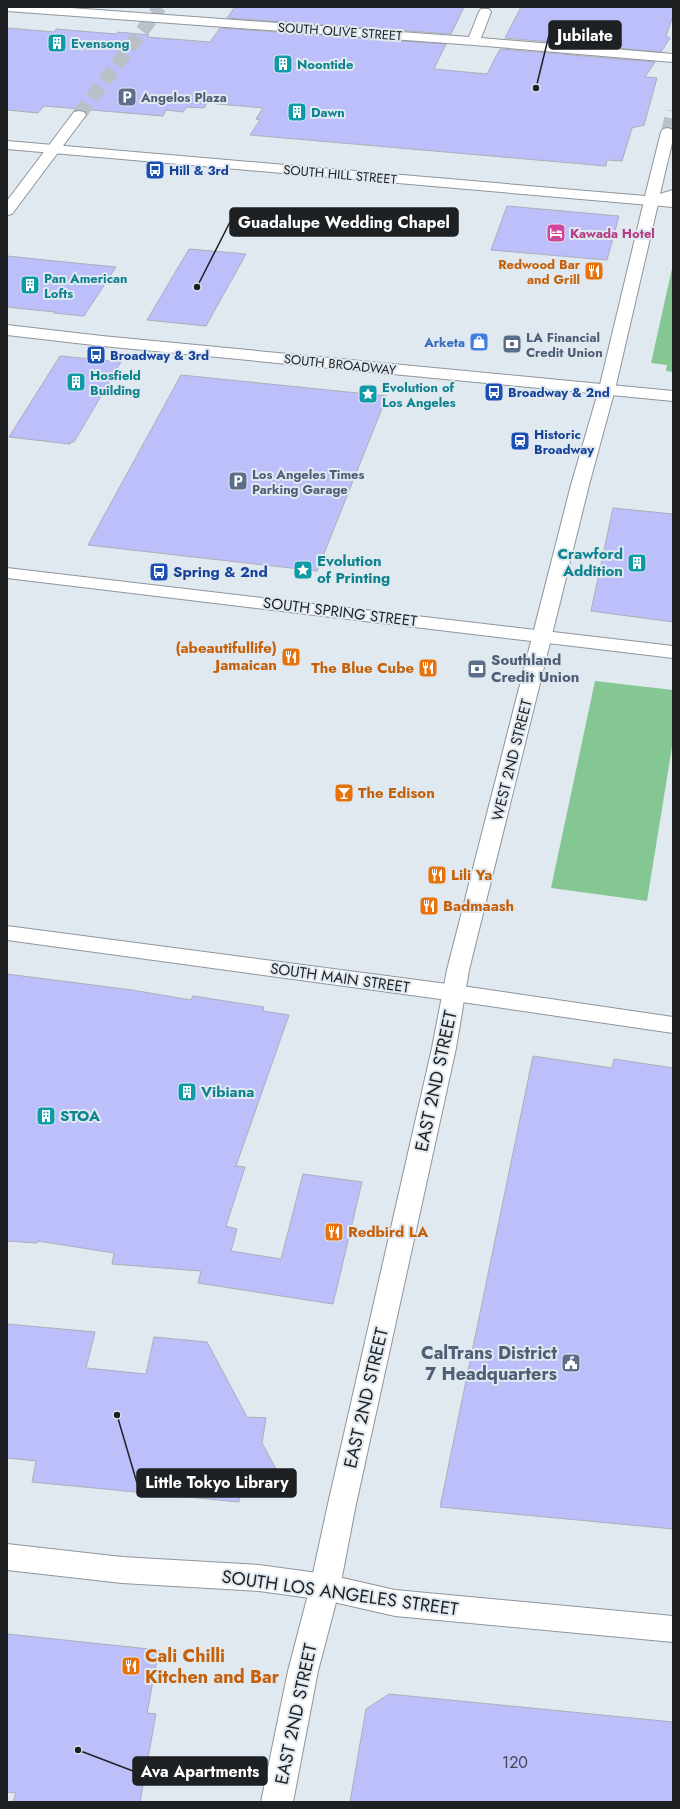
<svg xmlns="http://www.w3.org/2000/svg" width="680" height="1809" font-family="Jost,sans-serif">
<rect width="100%" height="100%" fill="#e0e8f0"/>
<!-- green -->
<g fill="#85c793">
<path d="M673,264V372L666,371L667,365L651,363Z"/>
<path d="M595,681L673,690V741L647,901L551,888Z"/>
</g>
<!-- building -->
<g fill="#bcbffa" stroke="#adaeb8">
<path d="M235,7H464L451,34L227,18Z"/>
<path d="M521,7H673V16L666,36L670,38L661,52L505,38Z"/>
<path d="M7,28L54,32L56,29L116,34L118,32L149,35L147,37L210,42L220,28L446,44L434,69L487,74L500,49L655,62L645,77L657,78L644,125L632,128L622,161L607,160L606,166L250,135L260,120L256,119L263,108L207,103L204,108L187,107L183,112L166,110L163,116L44,106L38,113L7,110Z"/>
<path d="M507,206L619,216L607,260L491,250Z"/>
<path d="M189,249L246,254L206,326L147,320Z"/>
<path d="M7,256L45,260L116,267L84,316L54,313L55,312L7,307Z"/>
<path d="M60,356L121,362L74,442H71L70,444L9,437Z"/>
<path d="M181,375L387,396L317,571L88,545Z"/>
<path d="M613,508L673,514V622L591,611Z"/>
<path d="M7,974L132,990L191,1000L193,996L264,1007L263,1011L289,1015L236,1166L245,1167L226,1226L237,1229L231,1251L281,1259L303,1174L362,1182L333,1304L198,1283L201,1271L112,1264L114,1253L38,1241L37,1243L7,1241Z"/>
<path d="M533,1056L612,1068L614,1059L673,1068V1529L440,1507Z"/>
<path d="M7,1324L95,1332L86,1368L146,1374L154,1337L207,1342L247,1417L266,1418L262,1443L281,1478L254,1477L251,1493L240,1492L239,1502L32,1482L36,1461L7,1458Z"/>
<path d="M7,1634L159,1650L147,1713L156,1714L140,1802H13L16,1793L7,1792Z"/>
<path d="M389,1694L673,1722V1802H350L366,1709Z"/>
</g>
<g fill="none" stroke-linecap="round" stroke-linejoin="round">
<!-- secondary-tunnel -->
<path stroke="#b9c0c7" stroke-width="14" stroke-dasharray="14 7" stroke-linecap="butt" d="M668,132L673,111"/>
<!-- primary-tunnel -->
<path stroke="#b9c0c7" stroke-width="14" stroke-dasharray="14 7" stroke-linecap="butt" d="M79,115L160,7"/>
<!-- tertiary casing -->
<g stroke="#8e959c" stroke-width="2">
<path id="tertiary" d="M673,190V199L658,204L615,389L589,485L469,970L456,1048L356,1504L340,1587L318,1671L293,1802H261L288,1671L310,1587L328,1504L432,1048L447,970L571,485L599,389L644,201L646,198Z"/>
</g>
<!-- secondary casing -->
<g stroke="#8e959c" stroke-width="2">
<g id="secondary">
<path d="M7,7H57L469,37L479,12L481,9H489L491,12L481,38L673,54V62L474,45L7,11Z"/>
<path d="M668,128L673,130V139L659,198L673,199V207L7,149V141L645,196L661,132L663,129Z"/>
<path d="M7,325L102,336L673,391V401L102,346L7,335Z"/>
<path d="M7,1544L122,1557L259,1565L325,1574L395,1590L673,1616V1642L395,1616L325,1600L259,1591L122,1583L7,1570Z"/>
</g>
</g>
<!-- primary casing -->
<g stroke="#8e959c" stroke-width="2">
<g id="primary">
<path d="M79,111L84,112L86,115L12,214L7,215V201L74,112Z"/>
<path d="M7,568L673,646V658L7,578Z"/>
<path d="M7,926L455,985L673,1017V1033L455,1001L7,940Z"/>
</g>
</g>
<!-- tertiary -->
<use href="#tertiary" fill="#fff" fill-rule="evenodd"/>
<!-- secondary -->
<use href="#secondary" fill="#fff" fill-rule="evenodd"/>
<!-- primary -->
<use href="#primary" fill="#fff" fill-rule="evenodd"/>
</g>
<!-- icons -->
<defs>
<g id="building-square" transform="scale(1)"><rect x="-9" y="-9" width="18" height="18" rx="4" fill="#0f9aa8" stroke="#e0e8f0"/><path d="M-4-6H4V6H1V3H-1V6H-4ZM-2.5-4.3h1.7v1.8h-1.7ZM.8-4.3h1.7v1.8H.8ZM-2.5-1h1.7V.8h-1.7ZM.8-1h1.7V.8H.8Z" fill="#fff"/></g>
<g id="parking-square" transform="scale(1)"><rect x="-9" y="-9" width="18" height="18" rx="4" fill="#5c6f8a" stroke="#e0e8f0"/><path d="M-3.5-5.5H1a3.5 3.5 0 0 1 0 7H-1V5.5H-3.5ZM-1-3.4V-.6H.8a1.4 1.4 0 0 0 0-2.8Z" fill="#fff"/></g>
<g id="bus-square" transform="scale(1)"><rect x="-9" y="-9" width="18" height="18" rx="4" fill="#1a4fb4" stroke="#e0e8f0"/><path d="M-5-6H5V4H4V6H2V4H-2V6H-4V4H-5ZM-3.5-4V0h7V-4ZM-3.5 1.2v1.5H-2V1.2ZM2 1.2v1.5H3.5V1.2Z" fill="#fff"/></g>
<g id="hotel-square" transform="scale(1)"><rect x="-9" y="-9" width="18" height="18" rx="4" fill="#d1479c" stroke="#e0e8f0"/><path d="M-6-4.5h1.5V1H6V5H4.5V3h-9V5H-6ZM-4 0a1.8 1.8 0 1 1 3.6 0ZM.5 0V-2.5h3Q6-2.5 6 0Z" fill="#fff"/></g>
<g id="restaurant-square" transform="scale(1)"><rect x="-9" y="-9" width="18" height="18" rx="4" fill="#e8710a" stroke="#e0e8f0"/><path d="M-5-6h1v4h1v-4h1v4h1v-4h1v5L-1.5 .5V6h-2V.5L-5-1ZM5-6V6H3V1.5H1.5Q1.5-4 5-6Z" fill="#fff"/></g>
<g id="shop-square" transform="scale(1)"><rect x="-9" y="-9" width="18" height="18" rx="4" fill="#3f7fe0" stroke="#e0e8f0"/><path d="M-5-2.5h2.3a2.7 3.5 0 0 1 5.4 0H5L5.5 6h-11ZM-1.5-2.5h3a1.5 2.3 0 0 0-3 0Z" fill="#fff"/></g>
<g id="bank-square" transform="scale(1)"><rect x="-9" y="-9" width="18" height="18" rx="4" fill="#5c6f8a" stroke="#e0e8f0"/><path d="M-6-4H6V4H-6ZM0-2.3a2.3 2.3 0 1 0 0 4.6a2.3 2.3 0 1 0 0-4.6Z" fill="#fff"/></g>
<g id="sight-square" transform="scale(1)"><rect x="-9" y="-9" width="18" height="18" rx="4" fill="#0f9aa8" stroke="#e0e8f0"/><path d="M0-6L1.8-2.2L6-1.7L2.9 1.2L3.7 5.4L0 3.3L-3.7 5.4L-2.9 1.2L-6-1.7L-1.8-2.2Z" fill="#fff"/></g>
<g id="station-square" transform="scale(1)"><rect x="-9" y="-9" width="18" height="18" rx="4" fill="#1a4fb4" stroke="#e0e8f0"/><path d="M-3-6H3Q5-6 5-4V2Q5 4 3 4L4.5 6H3L1.5 4h-3L-3 6H-4.5L-3 4Q-5 4-5 2V-4Q-5-6-3-6ZM-3.5-4v3h7v-3ZM-3.5 1v1.5H-2V1ZM2 1v1.5H3.5V1Z" fill="#fff"/></g>
<g id="bar-square" transform="scale(1)"><rect x="-9" y="-9" width="18" height="18" rx="4" fill="#e8710a" stroke="#e0e8f0"/><path d="M-6-5H6L.8 .8V4.5H3.5V6h-7V4.5H-.8V.8Z" fill="#fff"/></g>
<g id="civic-square" transform="scale(1)"><rect x="-9" y="-9" width="18" height="18" rx="4" fill="#5c6f8a" stroke="#e0e8f0"/><path d="M-.6-6.5H3V-4.5H.6V-3L4-1V1h2V6H-6V1h2V-1L-.6-3ZM-1.2 2.5V6h2.4V2.5Z" fill="#fff"/></g>
</defs>
<g fill-rule="evenodd">
<use href="#building-square" x="57" y="43"/>
<use href="#building-square" x="283" y="64"/>
<use href="#parking-square" x="127" y="97"/>
<use href="#building-square" x="297" y="112"/>
<use href="#bus-square" x="155" y="170"/>
<use href="#hotel-square" x="556" y="233"/>
<use href="#restaurant-square" x="594" y="271"/>
<use href="#building-square" x="30" y="285"/>
<use href="#shop-square" x="479" y="342"/>
<use href="#bank-square" x="512" y="344"/>
<use href="#bus-square" x="96" y="355"/>
<use href="#building-square" x="76" y="382"/>
<use href="#bus-square" x="494" y="392"/>
<use href="#sight-square" x="368" y="394"/>
<use href="#station-square" x="520" y="441"/>
<use href="#parking-square" x="238" y="481"/>
<use href="#building-square" x="637" y="563"/>
<use href="#sight-square" x="303" y="570"/>
<use href="#bus-square" x="159" y="572"/>
<use href="#restaurant-square" x="291" y="657"/>
<use href="#restaurant-square" x="428" y="668"/>
<use href="#bank-square" x="477" y="669"/>
<use href="#bar-square" x="344" y="793"/>
<use href="#restaurant-square" x="437" y="875"/>
<use href="#restaurant-square" x="429" y="906"/>
<use href="#building-square" x="187" y="1092"/>
<use href="#building-square" x="46" y="1116"/>
<use href="#restaurant-square" x="334" y="1232"/>
<use href="#civic-square" x="571" y="1363"/>
<use href="#restaurant-square" x="131" y="1666"/>
</g>
<g text-anchor="middle" stroke-width="4" stroke-linejoin="round" paint-order="stroke">
<!-- far-street labels -->
<g font-size="13" fill="#1e2123" stroke="#e0e8f0">
<text transform="translate(340 31) rotate(4)" y="5">SOUTH OLIVE STREET</text>
<text transform="translate(340 174) rotate(5)" y="5">SOUTH HILL STREET</text>
<text transform="translate(340 364) rotate(6)" y="5">SOUTH BROADWAY</text>
</g>
<!-- far-culture labels -->
<g font-size="13" font-weight="bold" fill="#0d838f" stroke="#e0e8f0" text-anchor="start">
<text x="71" y="48">Evensong</text>
<text x="297" y="69">Noontide</text>
<text x="311" y="117">Dawn</text>
<text x="44" y="283">Pan American<tspan x="44" dy="15">Lofts</tspan></text>
<text x="90" y="380">Hosfield<tspan x="90" dy="15">Building</tspan></text>
<text x="382" y="392">Evolution of<tspan x="382" dy="15">Los Angeles</tspan></text>
</g>
<!-- far-service labels -->
<g font-size="13" font-weight="bold" fill="#4e5e75" stroke="#e0e8f0" text-anchor="start">
<text x="141" y="102">Angelos Plaza</text>
<text x="526" y="342">LA Financial<tspan x="526" dy="15">Credit Union</tspan></text>
<text x="252" y="479">Los Angeles Times<tspan x="252" dy="15">Parking Garage</tspan></text>
</g>
<!-- far-transit labels -->
<g font-size="13" font-weight="bold" fill="#164399" stroke="#e0e8f0" text-anchor="start">
<text x="169" y="175">Hill &amp; 3rd</text>
<text x="110" y="360">Broadway &amp; 3rd</text>
<text x="508" y="397">Broadway &amp; 2nd</text>
<text x="534" y="439">Historic<tspan x="534" dy="15">Broadway</tspan></text>
</g>
<!-- far-hotel labels -->
<g font-size="13" font-weight="bold" fill="#b23c85" stroke="#e0e8f0" text-anchor="start">
<text x="570" y="238">Kawada Hotel</text>
</g>
<!-- far-food labels -->
<g font-size="13" font-weight="bold" fill="#c56008" stroke="#e0e8f0" text-anchor="end">
<text x="580" y="269">Redwood Bar<tspan x="580" dy="15">and Grill</tspan></text>
</g>
<!-- far-shop labels -->
<g font-size="13" font-weight="bold" fill="#366cbe" stroke="#e0e8f0" text-anchor="end">
<text x="465" y="347">Arketa</text>
</g>
<!-- culture labels -->
<g font-size="15" font-weight="bold" fill="#0d838f" stroke="#e0e8f0" text-anchor="start">
<text x="623" y="559" text-anchor="end">Crawford<tspan x="623" dy="17">Addition</tspan></text>
<text x="317" y="566">Evolution<tspan x="317" dy="17">of Printing</tspan></text>
<text x="201" y="1097">Vibiana</text>
<text x="60" y="1121">STOA</text>
</g>
<!-- transit labels -->
<g font-size="15" font-weight="bold" fill="#164399" stroke="#e0e8f0" text-anchor="start">
<text x="173" y="577">Spring &amp; 2nd</text>
</g>
<!-- street labels -->
<g font-size="15" fill="#1e2123" stroke="#e0e8f0">
<text transform="translate(340 612) rotate(7)" y="5">SOUTH SPRING STREET</text>
<text transform="translate(512 760) rotate(-76)" y="5">WEST 2ND STREET</text>
<text transform="translate(340 978) rotate(8)" y="5">SOUTH MAIN STREET</text>
</g>
<!-- food labels -->
<g font-size="15" font-weight="bold" fill="#c56008" stroke="#e0e8f0" text-anchor="start">
<text x="277" y="653" text-anchor="end">(abeautifullife)<tspan x="277" dy="17">Jamaican</tspan></text>
<text x="414" y="673" text-anchor="end">The Blue Cube</text>
<text x="358" y="798">The Edison</text>
<text x="451" y="880">Lili Ya</text>
<text x="443" y="911">Badmaash</text>
<text x="348" y="1237">Redbird LA</text>
</g>
<!-- service labels -->
<g font-size="15" font-weight="bold" fill="#4e5e75" stroke="#e0e8f0" text-anchor="start">
<text x="491" y="665">Southland<tspan x="491" dy="17">Credit Union</tspan></text>
</g>
<!-- near-number labels -->
<g font-size="16" fill="#464859">
<text x="515" y="1768">120</text>
</g>
<!-- near-street labels -->
<g font-size="18" fill="#1e2123" stroke="#e0e8f0">
<text transform="translate(436 1081) rotate(-78)" y="6">EAST 2ND STREET</text>
<text transform="translate(366 1398) rotate(-77)" y="6">EAST 2ND STREET</text>
<text transform="translate(340 1593) rotate(8)" y="6">SOUTH LOS ANGELES STREET</text>
<text transform="translate(296 1714) rotate(-78)" y="6">EAST 2ND STREET</text>
</g>
<!-- near-service labels -->
<g font-size="18" font-weight="bold" fill="#4e5e75" stroke="#e0e8f0" text-anchor="end">
<text x="557" y="1359">CalTrans District<tspan x="557" dy="21">7 Headquarters</tspan></text>
</g>
<!-- near-food labels -->
<g font-size="18" font-weight="bold" fill="#c56008" stroke="#e0e8f0" text-anchor="start">
<text x="145" y="1662">Cali Chilli<tspan x="145" dy="21">Kitchen and Bar</tspan></text>
</g>
</g>
<!-- callouts -->
<path fill="none" stroke="#1e2123" stroke-width="1.5" d="M536 88L549 35M197 287L230 222M117 1415L137 1483M78 1750L133 1771"/>
<g fill="#1e2123" stroke="#e0e8f0" stroke-width="1.5">
<circle cx="536" cy="88" r="4"/>
<circle cx="197" cy="287" r="4"/>
<circle cx="117" cy="1415" r="4"/>
<circle cx="78" cy="1750" r="4"/>
</g>
<g fill="#1e2123" stroke="#1e2123" stroke-width="1.5">
<rect x="549" y="21" width="72" height="28" rx="4"/>
<rect x="230" y="208" width="228" height="28" rx="4"/>
<rect x="137" y="1469" width="159" height="28" rx="4"/>
<rect x="133" y="1757" width="134" height="28" rx="4"/>
</g>
<g font-size="16" text-anchor="middle" font-weight="bold" fill="#fff">
<text x="585" y="41">Jubilate</text>
<text x="344" y="228">Guadalupe Wedding Chapel</text>
<text x="217" y="1488">Little Tokyo Library</text>
<text x="200" y="1777">Ava Apartments</text>
</g>
<!-- border -->
<rect width="680" height="1809" fill="none" stroke="#1e2123" stroke-width="16"/>
</svg>
